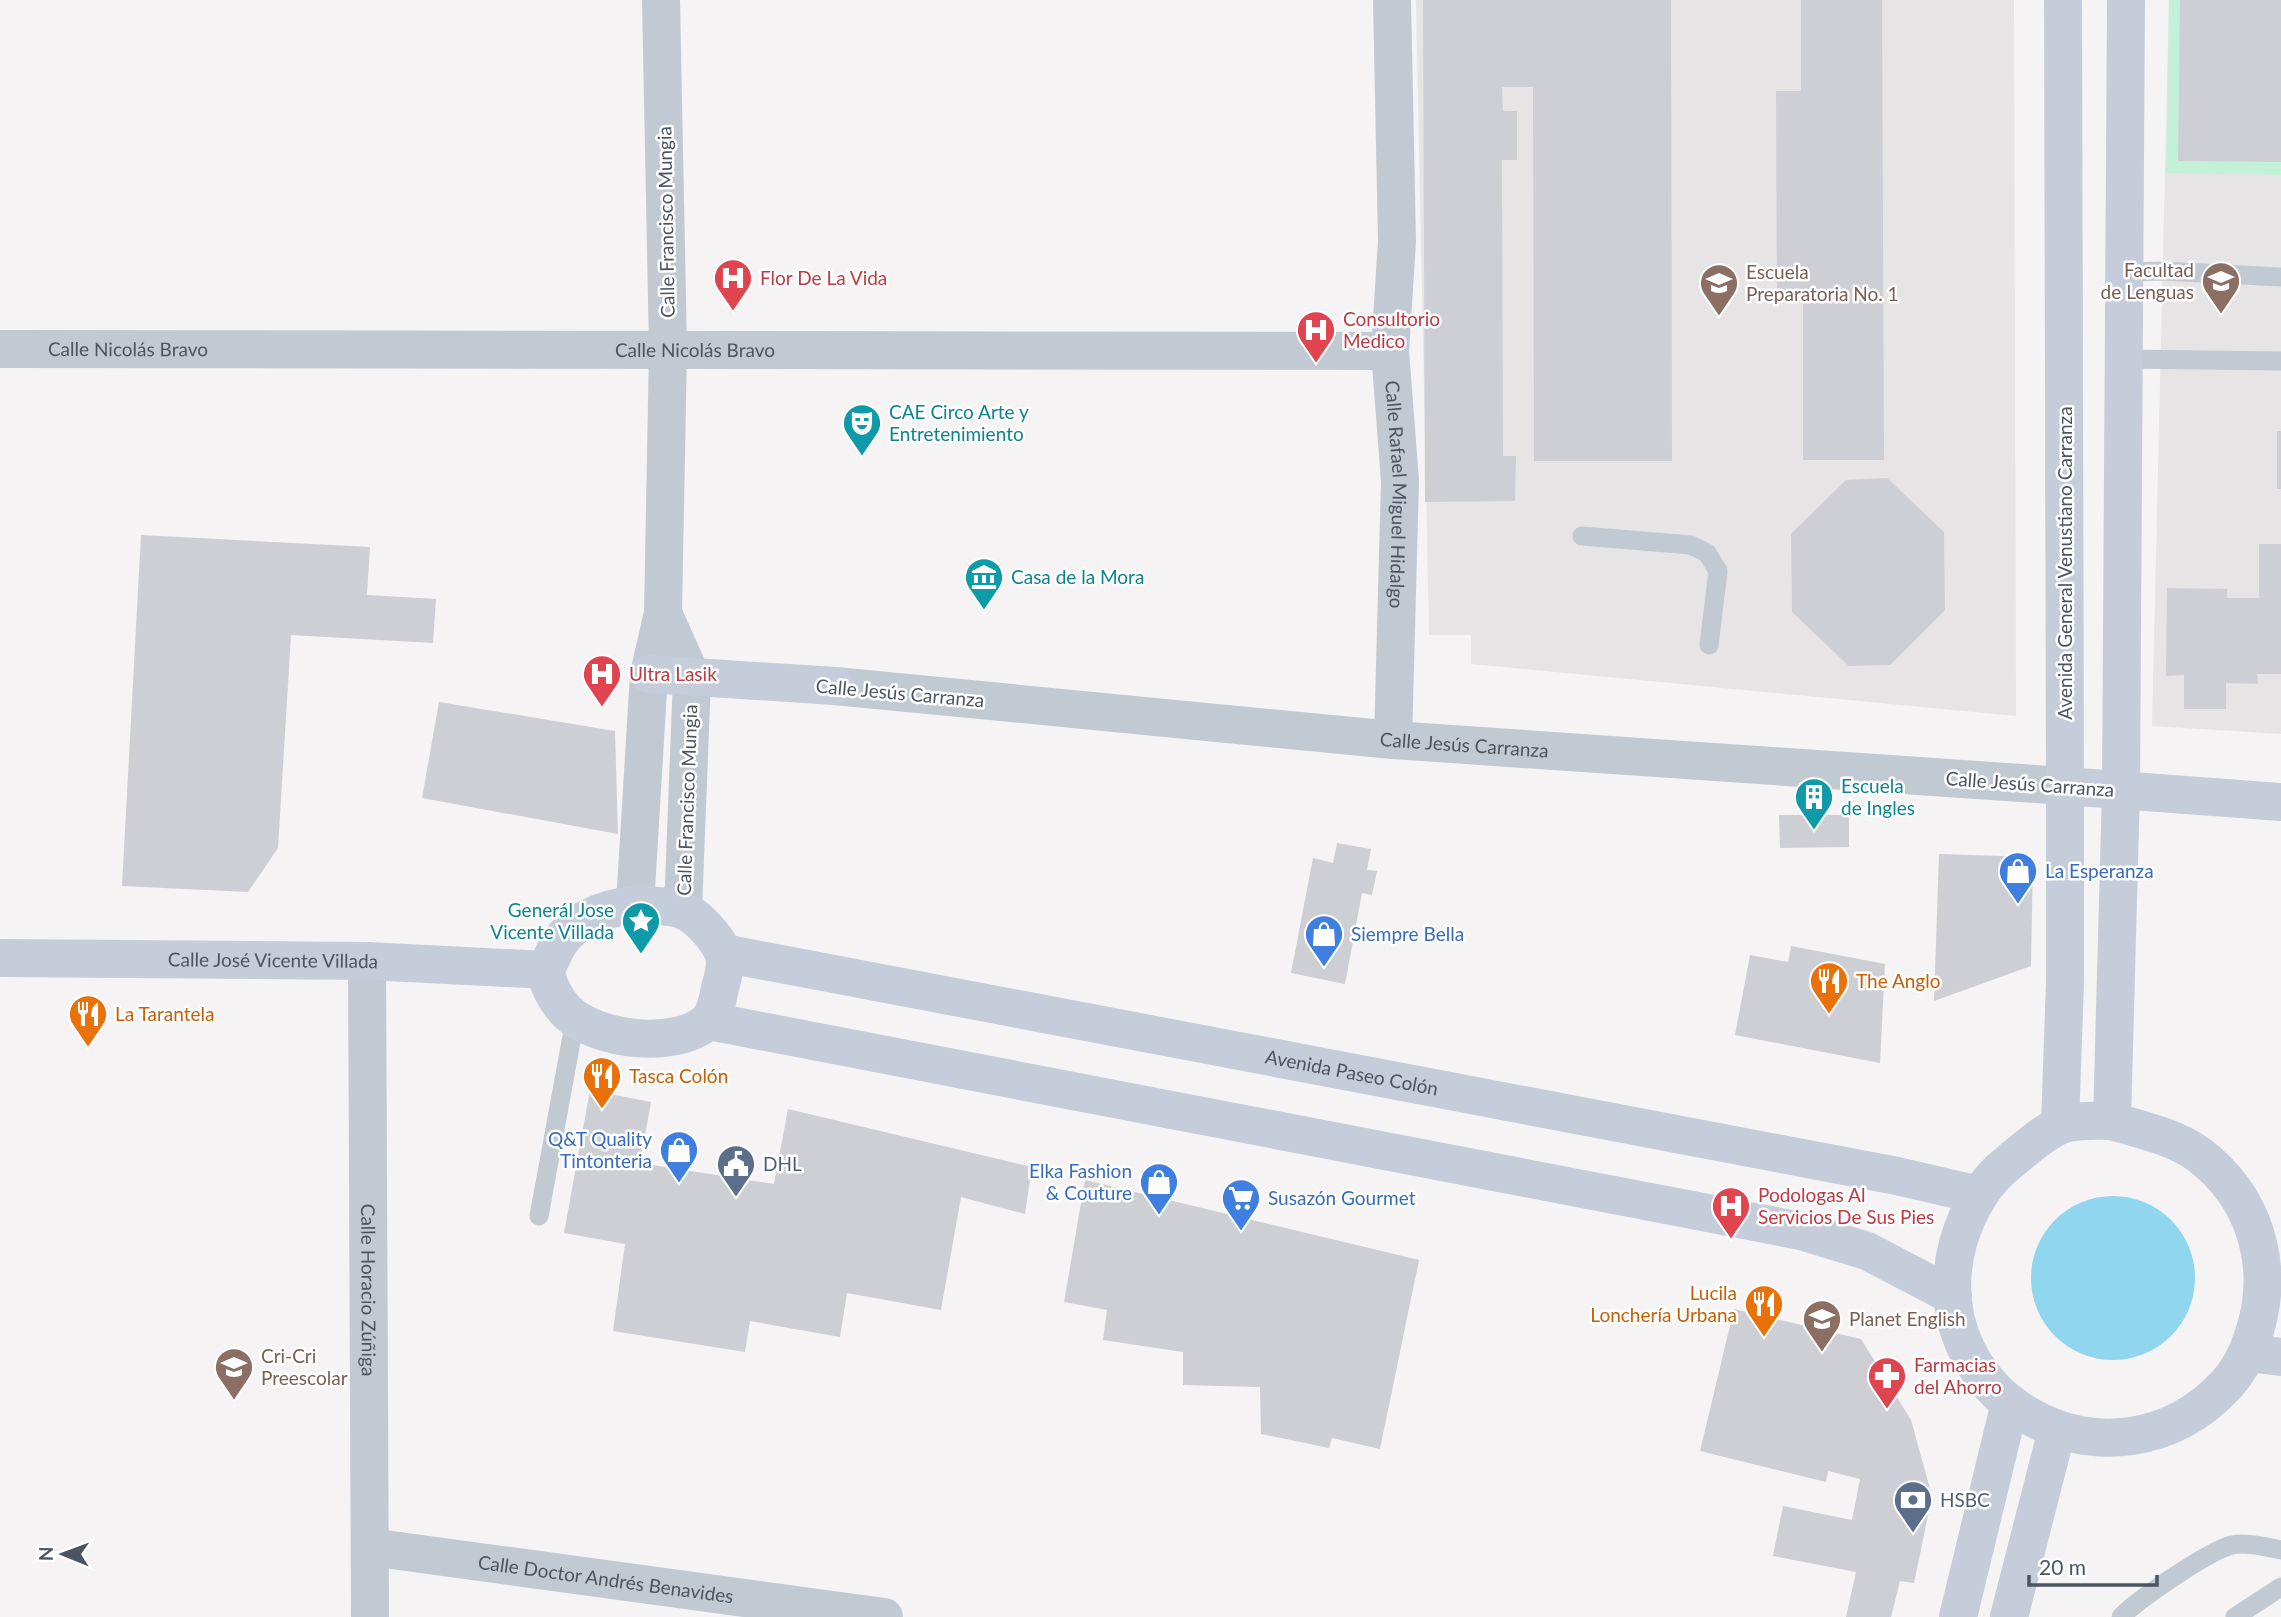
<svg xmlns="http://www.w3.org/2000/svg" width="2281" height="1617" font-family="Lato,sans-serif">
<rect width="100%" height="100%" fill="#f5f3f3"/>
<!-- education -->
<g fill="#e6e4e5">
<path d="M1416,0H2014L2016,716L1471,664V635H1429Z"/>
<path d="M2169,0H2281V734L2152,726Z"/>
</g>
<!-- green -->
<path fill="#c3f1d7" d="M2169,0H2281V175L2166,173Z"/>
<!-- water -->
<circle fill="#90d6ee" cx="2113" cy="1278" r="82"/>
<!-- building -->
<g fill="#cdcfd5">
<path d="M1423,0H1671L1672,461H1534L1533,87H1502L1503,111H1517V160H1502L1503,456H1516L1515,501L1425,502Z"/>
<path d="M1801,0H1882L1884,460H1803V294L1777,295L1776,91H1801Z"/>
<path d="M2180,0H2281V162L2178,161Z"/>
<rect x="2277" y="431" width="4" height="58"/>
<path d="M1887,478L1944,532L1945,610L1890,665L1849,666L1792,612L1791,534L1846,480Z"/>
<path d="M141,535L370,547L367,595L436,599L433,643L291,635L278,848L248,892L122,886Z"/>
<path d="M2259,544H2281V674H2257L2258,684L2226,683V709H2184V675L2166,676L2167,588L2227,589V598H2259Z"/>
<path d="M439,702L615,731L618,834L422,798Z"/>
<path d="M1779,815H1849V847L1780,848Z"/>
<path d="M1337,843L1371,849L1367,870L1377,871L1372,895L1362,893L1345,984L1291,973L1313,858L1333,863Z"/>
<path d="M1939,854L2033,857L2031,966L1934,1001Z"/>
<path d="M1791,946L1885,964L1880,1063L1735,1035L1750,955L1788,962Z"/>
<path d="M590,1090L651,1102L640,1163L774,1184L788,1109L1032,1167L1025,1214L961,1197L941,1310L847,1293L840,1337L750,1321L745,1352L613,1331L625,1244L564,1233Z"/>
<path d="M1085,1180L1419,1260L1380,1449L1332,1438L1329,1448L1261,1434L1260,1387L1183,1385V1352L1103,1340L1107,1310L1064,1302Z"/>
<path d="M1734,1309L1861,1339L1911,1420L1932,1496L1914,1583L1900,1581L1891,1617H1846L1856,1572L1773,1556L1783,1506L1852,1520L1860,1479L1828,1471L1826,1482L1700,1451Z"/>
</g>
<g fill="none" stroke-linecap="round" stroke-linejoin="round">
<!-- lane -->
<g stroke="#c1c9d2" stroke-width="19">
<path d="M2124,272L2163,271L2281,277"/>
<path d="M2124,359L2281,361"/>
<path d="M1582,536L1691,545L1707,553L1718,571L1709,645"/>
<path d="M539,1216L575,1020"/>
<path d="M2121,1617C2137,1600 2210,1550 2232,1545C2248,1542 2265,1547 2281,1550"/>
<path d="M2235,1617L2281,1587"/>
</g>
<!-- street -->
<g stroke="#c1c9d2" stroke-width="38">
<path id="s1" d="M1392,0L1397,241L1390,351L1400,481L1393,740"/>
<path id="s2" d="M0,349L1390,351"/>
<path d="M663,613L692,678L683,910"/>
<path id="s3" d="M835,686L1393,740L2065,786"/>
<path d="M635,905L649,674L663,613L668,349L661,0"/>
<path id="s4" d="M367,961L370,1617"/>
<path id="s5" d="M370,1547L884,1617"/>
</g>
<!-- secondary -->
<g stroke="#c4cdd9" stroke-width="38">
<path d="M649,674L835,686"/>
<path d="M2065,786L2281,802"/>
<path d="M635,905C649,906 669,905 682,910C698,916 716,937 723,952C727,962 723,978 720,988C718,998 715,1016 707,1022C675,1050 596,1040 567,1012C558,1003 546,984 547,970C547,966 551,959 553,955C565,923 604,907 635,905Z"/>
<path id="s6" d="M723,953L1897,1176L1979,1195"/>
<path id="s7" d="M0,958L367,961L547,970"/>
<path d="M709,1021L1801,1231L1867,1251L1953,1296"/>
<path d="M2112,1121L2121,790L2126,0"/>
<path d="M2112,1121C2145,1131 2182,1138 2208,1162C2260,1207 2275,1276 2252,1339C2247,1355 2238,1372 2226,1385C2113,1506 1916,1401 1958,1243C1967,1212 1983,1183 2008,1163C2023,1151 2041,1134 2059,1126C2074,1119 2096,1121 2112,1121Z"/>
<path d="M2060,1125L2065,982V786L2063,0"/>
<path d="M2248,1353L2281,1357"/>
<path d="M1958,1617L2010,1403"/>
<path d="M2009,1617L2057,1430"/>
</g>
</g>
<!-- icons -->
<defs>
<g id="hospital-pin" transform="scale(2.0125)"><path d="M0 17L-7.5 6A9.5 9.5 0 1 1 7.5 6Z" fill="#e0444e" stroke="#fff"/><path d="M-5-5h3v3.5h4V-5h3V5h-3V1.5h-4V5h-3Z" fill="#fff"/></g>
<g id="university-pin" transform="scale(2.0125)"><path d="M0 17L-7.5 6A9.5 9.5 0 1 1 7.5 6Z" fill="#8d6e63" stroke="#fff"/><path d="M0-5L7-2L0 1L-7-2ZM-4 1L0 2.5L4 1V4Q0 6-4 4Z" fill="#fff"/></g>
<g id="school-pin" transform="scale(2.0125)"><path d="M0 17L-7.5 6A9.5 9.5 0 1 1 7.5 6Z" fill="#8d6e63" stroke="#fff"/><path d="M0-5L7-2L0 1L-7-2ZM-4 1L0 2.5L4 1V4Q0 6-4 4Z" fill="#fff"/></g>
<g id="theatre-pin" transform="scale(2.0125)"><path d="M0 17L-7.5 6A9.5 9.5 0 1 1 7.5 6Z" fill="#0f9aa8" stroke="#fff"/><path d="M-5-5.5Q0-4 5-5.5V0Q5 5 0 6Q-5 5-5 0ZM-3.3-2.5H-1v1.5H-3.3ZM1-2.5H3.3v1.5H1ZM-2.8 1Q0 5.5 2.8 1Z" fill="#fff"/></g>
<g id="museum-pin" transform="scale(2.0125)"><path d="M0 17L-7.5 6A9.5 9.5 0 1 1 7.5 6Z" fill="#0f9aa8" stroke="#fff"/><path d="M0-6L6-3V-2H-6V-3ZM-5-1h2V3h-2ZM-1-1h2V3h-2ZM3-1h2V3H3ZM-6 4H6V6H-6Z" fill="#fff"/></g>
<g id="building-pin" transform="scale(2.0125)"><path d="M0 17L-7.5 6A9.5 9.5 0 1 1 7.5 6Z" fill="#0f9aa8" stroke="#fff"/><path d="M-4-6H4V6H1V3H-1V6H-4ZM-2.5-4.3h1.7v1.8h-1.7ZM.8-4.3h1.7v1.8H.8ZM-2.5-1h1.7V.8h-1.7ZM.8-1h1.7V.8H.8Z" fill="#fff"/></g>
<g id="shop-pin" transform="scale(2.0125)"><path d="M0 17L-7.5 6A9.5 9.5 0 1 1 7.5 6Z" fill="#3f7fe0" stroke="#fff"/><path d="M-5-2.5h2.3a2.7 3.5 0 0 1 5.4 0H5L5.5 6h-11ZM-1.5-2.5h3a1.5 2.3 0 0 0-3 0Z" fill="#fff"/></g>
<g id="sight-pin" transform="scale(2.0125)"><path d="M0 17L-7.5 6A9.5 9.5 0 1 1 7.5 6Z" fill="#0f9aa8" stroke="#fff"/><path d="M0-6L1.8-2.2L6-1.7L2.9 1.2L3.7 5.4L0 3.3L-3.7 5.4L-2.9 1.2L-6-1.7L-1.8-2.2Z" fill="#fff"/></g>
<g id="restaurant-pin" transform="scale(2.0125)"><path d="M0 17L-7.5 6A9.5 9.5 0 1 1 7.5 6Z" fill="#e8710a" stroke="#fff"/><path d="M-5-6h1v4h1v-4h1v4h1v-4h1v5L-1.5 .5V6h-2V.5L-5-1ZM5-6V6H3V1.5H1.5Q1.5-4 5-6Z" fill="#fff"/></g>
<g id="civic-pin" transform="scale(2.0125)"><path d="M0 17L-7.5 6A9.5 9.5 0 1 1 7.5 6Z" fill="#5c6f8a" stroke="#fff"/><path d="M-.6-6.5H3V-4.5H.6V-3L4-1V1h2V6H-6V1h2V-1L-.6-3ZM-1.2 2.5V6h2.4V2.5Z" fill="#fff"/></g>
<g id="supermarket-pin" transform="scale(2.0125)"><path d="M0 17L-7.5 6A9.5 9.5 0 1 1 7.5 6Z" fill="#3f7fe0" stroke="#fff"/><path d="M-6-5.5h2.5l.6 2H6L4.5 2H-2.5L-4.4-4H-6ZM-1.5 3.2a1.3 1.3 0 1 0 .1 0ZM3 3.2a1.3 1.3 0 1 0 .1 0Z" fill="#fff"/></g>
<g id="pharmacy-pin" transform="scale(2.0125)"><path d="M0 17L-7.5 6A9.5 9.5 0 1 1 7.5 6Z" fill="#e0444e" stroke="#fff"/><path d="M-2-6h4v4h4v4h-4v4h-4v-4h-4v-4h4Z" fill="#fff"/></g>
<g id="bank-pin" transform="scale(2.0125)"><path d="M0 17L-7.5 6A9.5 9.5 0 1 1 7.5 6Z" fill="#5c6f8a" stroke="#fff"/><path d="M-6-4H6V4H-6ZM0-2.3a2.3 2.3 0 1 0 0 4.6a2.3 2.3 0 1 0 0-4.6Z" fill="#fff"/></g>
</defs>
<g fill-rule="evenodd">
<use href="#hospital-pin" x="733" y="278"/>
<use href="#university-pin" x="2221" y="281"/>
<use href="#school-pin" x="1719" y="283"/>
<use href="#hospital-pin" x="1316" y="330"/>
<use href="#theatre-pin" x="862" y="423"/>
<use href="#museum-pin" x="984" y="577"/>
<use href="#hospital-pin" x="602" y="674"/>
<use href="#building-pin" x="1814" y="797"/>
<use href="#shop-pin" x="2018" y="871"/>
<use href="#sight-pin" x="641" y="921"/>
<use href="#shop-pin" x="1324" y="934"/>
<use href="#restaurant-pin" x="1829" y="981"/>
<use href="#restaurant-pin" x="88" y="1014"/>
<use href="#restaurant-pin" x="602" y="1076"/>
<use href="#shop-pin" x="679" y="1150"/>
<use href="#civic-pin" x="736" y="1164"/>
<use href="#shop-pin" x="1159" y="1182"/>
<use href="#supermarket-pin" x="1241" y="1198"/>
<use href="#hospital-pin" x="1731" y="1206"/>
<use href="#restaurant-pin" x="1764" y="1304"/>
<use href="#school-pin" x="1822" y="1319"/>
<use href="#school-pin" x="234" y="1367"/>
<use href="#pharmacy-pin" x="1887" y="1376"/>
<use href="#bank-pin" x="1913" y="1500"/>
</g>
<g text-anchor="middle" stroke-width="5" stroke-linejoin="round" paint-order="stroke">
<!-- street labels -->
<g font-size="19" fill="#4a5561" stroke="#fff">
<text transform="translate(666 222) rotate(-91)" y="7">Calle Francisco Mungia</text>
<text dy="7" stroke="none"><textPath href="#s2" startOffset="128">Calle Nicolás Bravo</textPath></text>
<text dy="7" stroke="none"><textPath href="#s2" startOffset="695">Calle Nicolás Bravo</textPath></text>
<text dy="7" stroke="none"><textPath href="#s1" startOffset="495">Calle Rafael Miguel Hidalgo</textPath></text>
<text transform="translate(2065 563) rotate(-90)" y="7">Avenida General Venustiano Carranza</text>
<text transform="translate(900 693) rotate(5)" y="7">Calle Jesús Carranza</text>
<text dy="7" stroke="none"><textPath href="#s3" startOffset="632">Calle Jesús Carranza</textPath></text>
<text transform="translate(2030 784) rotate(4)" y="7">Calle Jesús Carranza</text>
<text transform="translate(687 800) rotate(-88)" y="7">Calle Francisco Mungia</text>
<text dy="7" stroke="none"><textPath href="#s7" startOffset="273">Calle José Vicente Villada</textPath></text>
<text dy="7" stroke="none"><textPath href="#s6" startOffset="640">Avenida Paseo Colón</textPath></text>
<text dy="7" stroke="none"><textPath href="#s4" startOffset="329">Calle Horacio Zúñiga</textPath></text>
<text dy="7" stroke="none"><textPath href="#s5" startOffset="238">Calle Doctor Andrés Benavides</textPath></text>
</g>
<!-- education labels -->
<g font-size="19" fill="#785e54" stroke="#fff" text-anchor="start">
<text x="2194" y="277" text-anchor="end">Facultad<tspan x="2194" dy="22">de Lenguas</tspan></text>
<text x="1746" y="279">Escuela<tspan x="1746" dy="22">Preparatoria No. 1</tspan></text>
<text x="1849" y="1326">Planet English</text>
<text x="261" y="1363">Cri-Cri<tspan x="261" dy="22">Preescolar</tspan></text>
</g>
<!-- health labels -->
<g font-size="19" fill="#be3a42" stroke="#fff" text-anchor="start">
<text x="760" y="285">Flor De La Vida</text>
<text x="1343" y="326">Consultorio<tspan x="1343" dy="22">Medico</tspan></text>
<text x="629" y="681">Ultra Lasik</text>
<text x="1758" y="1202">Podologas Al<tspan x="1758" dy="22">Servicios De Sus Pies</tspan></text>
<text x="1914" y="1372">Farmacias<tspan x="1914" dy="22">del Ahorro</tspan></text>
</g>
<!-- culture labels -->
<g font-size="19" fill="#0d838f" stroke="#fff" text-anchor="start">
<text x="889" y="419">CAE Circo Arte y<tspan x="889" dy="22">Entretenimiento</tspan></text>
<text x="1011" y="584">Casa de la Mora</text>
<text x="1841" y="793">Escuela<tspan x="1841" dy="22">de Ingles</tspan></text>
<text x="614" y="917" text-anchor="end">Generál Jose<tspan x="614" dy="22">Vicente Villada</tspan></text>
</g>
<!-- shop labels -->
<g font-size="19" fill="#366cbe" stroke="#fff" text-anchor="start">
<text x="2045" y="878">La Esperanza</text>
<text x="1351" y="941">Siempre Bella</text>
<text x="652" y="1146" text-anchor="end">Q&amp;T Quality<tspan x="652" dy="22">Tintonteria</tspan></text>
<text x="1132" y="1178" text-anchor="end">Elka Fashion<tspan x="1132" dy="22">&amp; Couture</tspan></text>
<text x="1268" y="1205">Susazón Gourmet</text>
</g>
<!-- food labels -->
<g font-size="19" fill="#c56008" stroke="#fff" text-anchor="start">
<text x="1856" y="988">The Anglo</text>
<text x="115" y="1021">La Tarantela</text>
<text x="629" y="1083">Tasca Colón</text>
<text x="1737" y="1300" text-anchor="end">Lucila<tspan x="1737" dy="22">Lonchería Urbana</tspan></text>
</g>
<!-- service labels -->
<g font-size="19" fill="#4e5e75" stroke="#fff" text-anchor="start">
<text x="763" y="1171">DHL</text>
<text x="1940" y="1507">HSBC</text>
</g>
</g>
<!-- north arrow -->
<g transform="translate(63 1554) rotate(271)" stroke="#ffffff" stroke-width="5" paint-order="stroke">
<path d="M0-5L12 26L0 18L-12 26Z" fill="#4a5561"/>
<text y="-10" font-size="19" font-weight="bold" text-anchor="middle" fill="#4a5561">N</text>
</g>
<!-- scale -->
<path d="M2029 1575v10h128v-10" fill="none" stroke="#4a5561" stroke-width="3.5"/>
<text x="2039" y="1575" font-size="21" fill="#4a5561" stroke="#ffffff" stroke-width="5" paint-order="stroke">20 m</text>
</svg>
